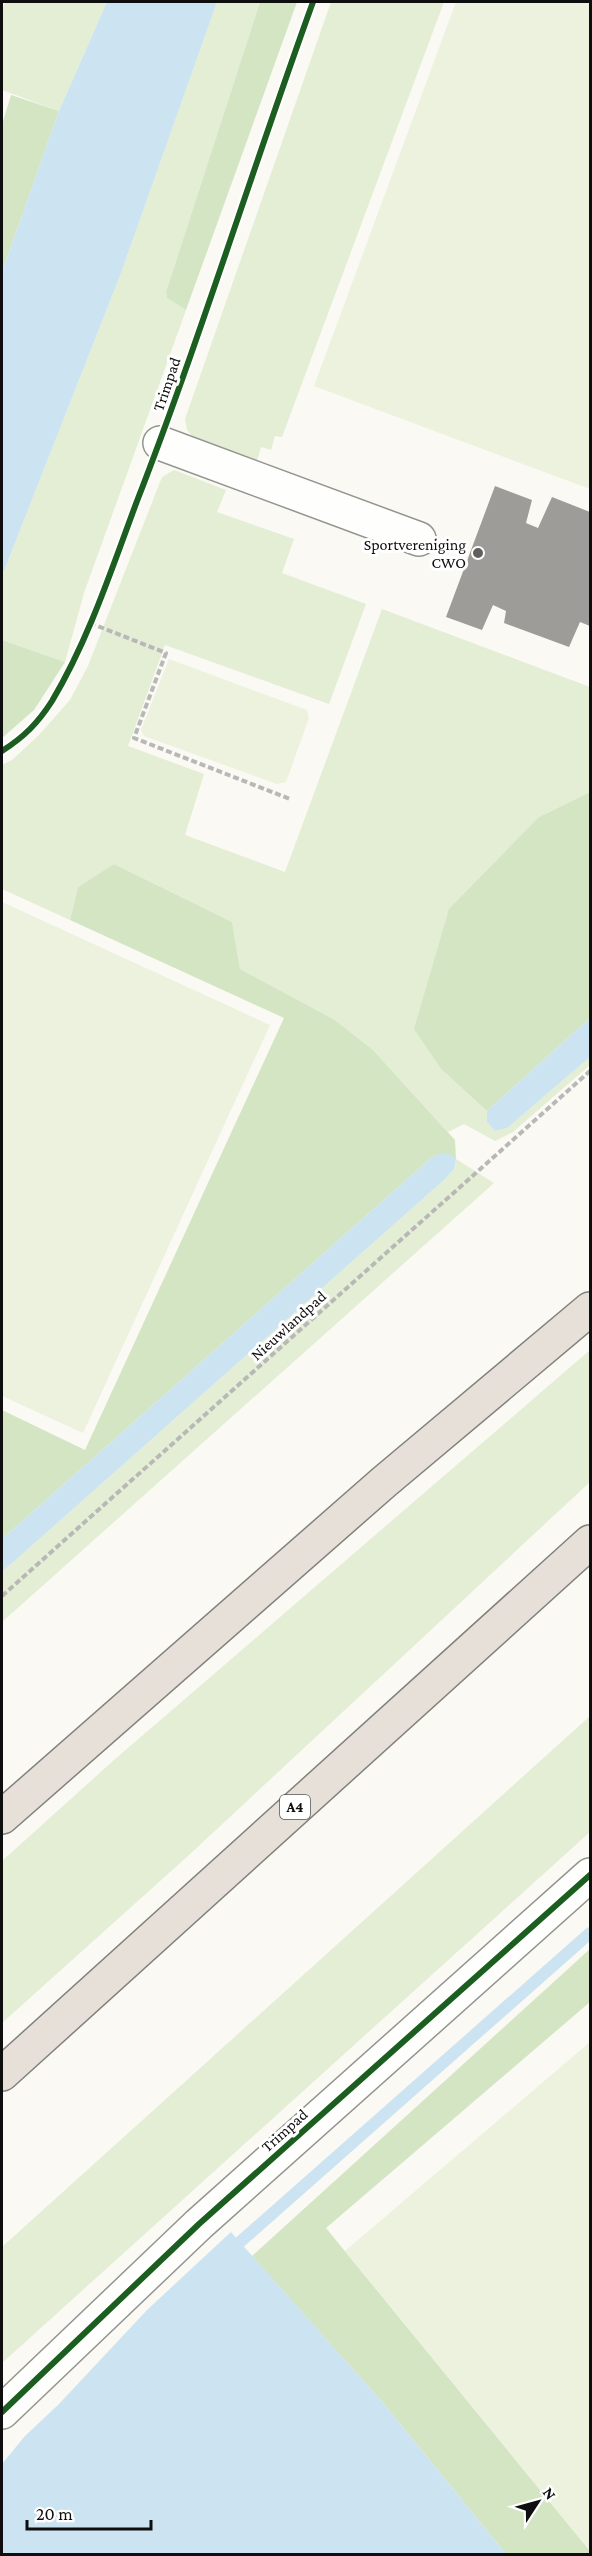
<svg xmlns="http://www.w3.org/2000/svg" width="592" height="2556" font-family="'Crimson Pro',serif">
<rect width="100%" height="100%" fill="#faf9f3"/>
<!-- green -->
<g fill="#e3eed5">
<path d="M5,2H107L59,111L2,90V11Z"/>
<path d="M217,2H260L166,292L167,298L186,310L84,593L65,662L2,640V576L121,273Z"/>
<path d="M331,2H444L282,437L275,436L271,450L261,447L257,461L193,437L187,430L185,419Z"/>
<path d="M174,470L226,490L217,512L294,539L282,573L366,604L329,704L165,645L128,746L204,774L185,835L285,872L382,609L590,687V792L539,817L442,1070L487,1111V1122L495,1131L507,1128L590,1057V1065L513,1132L495,1141L464,1124L448,1132L373,1050L335,1020L240,969L232,922L114,864L78,887L70,920L2,889V765L12,760L39,735L70,700L88,666L162,477Z"/>
<path d="M456,1159L494,1183L2,1622V1572L444,1180L454,1169Z"/>
<path d="M590,1350V1482L189,1855L2,2023V1861L114,1760Z"/>
<path d="M590,1716V1832L2,2363V2247Z"/>
</g>
<!-- forest -->
<g fill="#d4e5c4">
<path d="M260,2H297L186,310L167,298L166,292Z"/>
<path d="M11,95L59,111L2,272V125Z"/>
<path d="M2,640L65,662L34,710L2,738Z"/>
<path d="M590,792V1018L487,1111L442,1070L414,1029L449,909L539,817Z"/>
<path d="M114,864L232,922L240,969L335,1020L373,1050L455,1140L456,1159C447,1152 441,1153 431,1158L2,1539V1410L85,1450L284,1018L70,920L78,887Z"/>
<path d="M590,1949V2002L326,2228L590,2551V2554H506L383,2403L252,2256Z"/>
</g>
<!-- pitch -->
<g fill="#ecf2de">
<path d="M456,2H590V489L314,386Z"/>
<path d="M169,659L307,710L309,718L286,782L277,784L144,736L141,730Z"/>
<path d="M2,902L270,1025L83,1433L2,1396Z"/>
<path d="M590,2042V2551L345,2251Z"/>
</g>
<!-- water -->
<g fill="#cce3f1">
<path d="M107,2H217L121,273L2,576V272L59,111Z"/>
<path d="M590,1018V1057L507,1128L495,1131L487,1122V1111Z"/>
<path d="M440,1153L449,1154L456,1159L454,1169L444,1180L2,1572V1539L431,1158Z"/>
<path d="M231,2232L383,2403L506,2554H2V2464L25,2436L59,2404L147,2310Z"/>
</g>
<g fill="none" stroke-linecap="round" stroke-linejoin="round">
<!-- stream -->
<path stroke="#cce3f1" stroke-width="12" d="M240,2242L590,1933"/>
</g>
<!-- building -->
<path fill="#9e9c98" d="M495,486L532,500L526,523L538,528L552,497L590,512V626L580,622L569,647L504,623L506,611L493,605L482,630L446,617Z"/>
<g fill="none" stroke-linecap="round" stroke-linejoin="round">
<!-- minor casing -->
<g stroke="#949491" stroke-width="36">
<g id="minor">
<path d="M160,443L419,539"/>
<path d="M2,2412L199,2224L590,1875"/>
</g>
</g>
<!-- highway casing -->
<g stroke="#82817e" stroke-width="36">
<g id="highway">
<path d="M2,1817L384,1482L590,1309"/>
<path d="M2,2074L590,1542"/>
</g>
</g>
<!-- path -->
<g stroke="#b8b8b7" stroke-width="4" stroke-dasharray="6 3" stroke-linecap="butt">
<path d="M90,623L166,653L134,738L290,799"/>
<path d="M2,1596L590,1071"/>
</g>
<!-- minor -->
<use href="#minor" stroke="#fefefd" stroke-width="33"/>
<!-- highway -->
<use href="#highway" stroke="#e7e0d8" stroke-width="33"/>
<!-- cycleway casing -->
<g stroke="#fff" stroke-width="10">
<g id="cycleway">
<path d="M2,751C24,737 38,723 52,701C89,639 112,568 137,501C201,336 253,167 313,2"/>
<path d="M2,2412L199,2224L590,1875"/>
</g>
</g>
<!-- cycleway -->
<use href="#cycleway" stroke="#1b5e20" stroke-width="6"/>
</g>
<!-- markers -->
<circle fill="#61605e" stroke="#fff" stroke-width="2" cx="478" cy="553" r="6"/>
<g text-anchor="middle" stroke-width="6" stroke-linejoin="round" paint-order="stroke">
<!-- shield labels -->
<rect fill="#fff" stroke="#565656" stroke-width="1.5" x="280" y="1795" width="30" height="24" rx="4.5"/>
<g font-size="15" font-weight="bold" fill="#0e0e0e">
<text x="295" y="1812">A4</text>
</g>
<!-- street labels -->
<g font-size="16" fill="#0e0e0e" stroke="#fff">
<text transform="translate(166 384) rotate(-71)" y="6">Trimpad</text>
<text transform="translate(288 1325) rotate(-42)" y="6">Nieuwlandpad</text>
<text transform="translate(284 2130) rotate(-42)" y="6">Trimpad</text>
</g>
<!-- poi labels -->
<g font-size="16" fill="#0e0e0e" stroke="#fff" text-anchor="end">
<text x="466" y="550">Sportvereniging<tspan x="466" dy="18">CWO</tspan></text>
</g>
</g>
<!-- border -->
<rect width="592" height="2556" fill="none" stroke="#0e0e0e" stroke-width="6"/>
<!-- north arrow -->
<g transform="translate(538 2502) rotate(54)" stroke="#ffffff" stroke-width="4.5" paint-order="stroke">
<path d="M0-4.5L10 22L0 15L-10 22Z" fill="#0e0e0e"/>
<text y="-9" font-size="16" font-weight="bold" text-anchor="middle" fill="#0e0e0e">N</text>
</g>
<!-- scale -->
<path d="M27 2520v9h124v-9" fill="none" stroke="#0e0e0e" stroke-width="3"/>
<text x="36" y="2520" font-size="18" fill="#0e0e0e" stroke="#ffffff" stroke-width="4.5" paint-order="stroke">20 m</text>
</svg>
